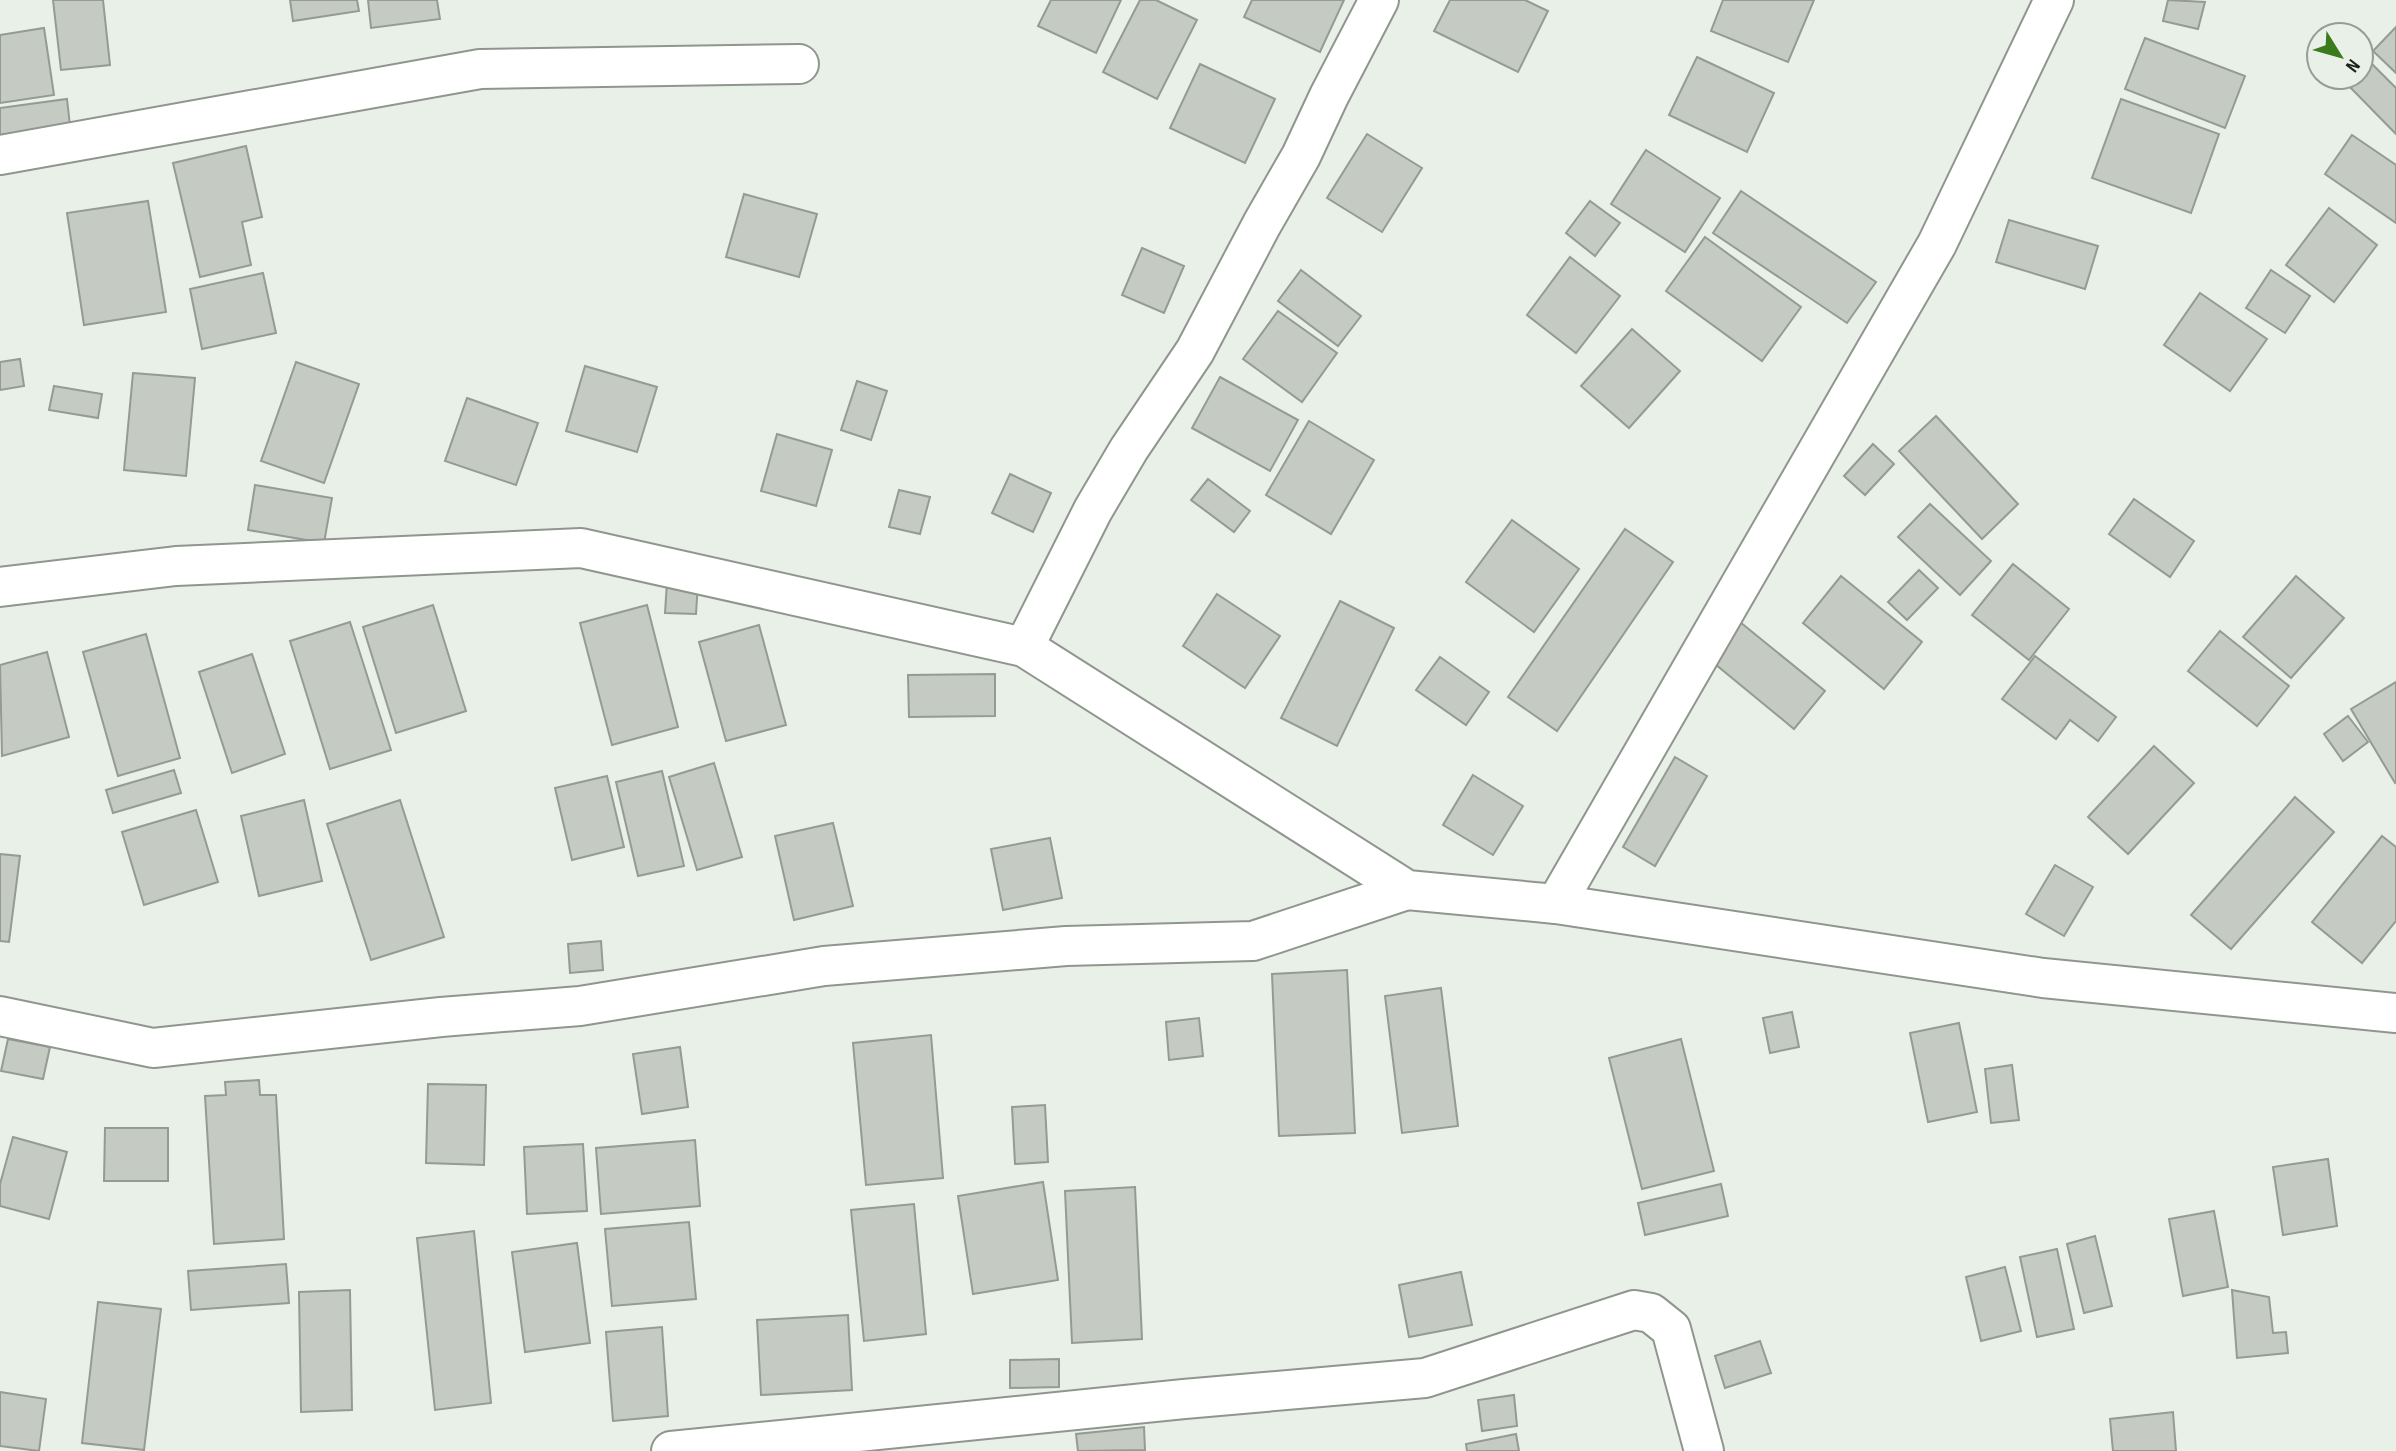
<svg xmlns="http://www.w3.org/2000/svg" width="2396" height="1451" font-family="'Sofia Sans Condensed',sans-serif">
<rect width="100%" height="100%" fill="#e9f0e7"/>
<!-- building -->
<g fill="#c5cbc3" stroke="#949b92" stroke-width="2">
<path d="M53,0H103L110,65L61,70Z"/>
<path d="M290,0H357L359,11L293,21Z"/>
<path d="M368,0H437L440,19L371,28Z"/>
<path d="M1051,0H1121L1096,53L1038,26Z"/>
<path d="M1140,0H1156L1197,20L1157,99L1103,72Z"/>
<path d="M1252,0H1344L1320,52L1244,17Z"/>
<path d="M1450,0H1525L1548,11L1518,72L1434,31Z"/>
<path d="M1723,0H1814L1788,62L1711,31Z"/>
<path d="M2168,0L2205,2L2198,29L2163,21Z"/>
<path d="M2396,27V73L2373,51Z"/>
<path d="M44,28L54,95L0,103V35Z"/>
<path d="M2145,38L2245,76L2225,128L2125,89Z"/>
<path d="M2361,53L2396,88V134L2340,77H2361Z"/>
<path d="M1697,57L1774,93L1747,152L1669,115Z"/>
<path d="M1200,64L1275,99L1245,163L1170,128Z"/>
<path d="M67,99L70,126L0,135V108Z"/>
<path d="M2121,99L2219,134L2191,213L2092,178Z"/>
<path d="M1367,134L1422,168L1382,232L1327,198Z"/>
<path d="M2352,135L2396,165V223L2325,174Z"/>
<path d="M246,146L262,217L242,222L251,265L200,277L173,163Z"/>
<path d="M1646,150L1720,198L1685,252L1611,204Z"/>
<path d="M1741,191L1876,282L1847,323L1713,233Z"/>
<path d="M744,194L817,214L799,277L726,257Z"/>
<path d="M148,201L166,312L84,325L67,213Z"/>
<path d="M1590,201L1620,223L1595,256L1566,233Z"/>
<path d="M2329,208L2377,245L2334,302L2286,265Z"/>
<path d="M2009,220L2098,246L2085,289L1996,262Z"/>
<path d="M1705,237L1801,307L1762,361L1666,291Z"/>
<path d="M1142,248L1184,266L1164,313L1122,295Z"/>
<path d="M1570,257L1620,296L1576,353L1527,315Z"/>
<path d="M1301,270L1361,316L1338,346L1278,301Z"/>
<path d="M2271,270L2310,296L2285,333L2246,308Z"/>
<path d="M263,273L276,333L202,349L190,289Z"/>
<path d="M2200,293L2267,339L2230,391L2164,345Z"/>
<path d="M1278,311L1337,353L1302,402L1243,359Z"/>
<path d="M1632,329L1680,371L1629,428L1581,386Z"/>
<path d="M20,359L24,386L0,390V362Z"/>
<path d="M296,362L359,384L324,483L261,461Z"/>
<path d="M585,366L657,387L637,452L566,431Z"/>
<path d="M133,373L195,378L186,476L124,470Z"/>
<path d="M1220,377L1298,420L1270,471L1192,428Z"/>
<path d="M857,381L887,391L871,440L841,430Z"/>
<path d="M54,386L102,394L98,418L49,410Z"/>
<path d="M467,398L538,423L516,485L445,461Z"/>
<path d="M1936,416L2018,504L1982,539L1899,451Z"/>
<path d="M1309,421L1374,460L1331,534L1266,495Z"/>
<path d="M777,434L832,450L816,506L761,491Z"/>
<path d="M1873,444L1894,464L1865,495L1844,476Z"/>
<path d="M1010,474L1051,493L1033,532L992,513Z"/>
<path d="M1208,479L1250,511L1234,532L1191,500Z"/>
<path d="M255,485L332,498L324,543L248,530Z"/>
<path d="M899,490L930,497L920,534L889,527Z"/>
<path d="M2134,499L2194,541L2170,577L2109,534Z"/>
<path d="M1930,504L1991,561L1960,595L1898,537Z"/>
<path d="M1512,520L1579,569L1534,632L1466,582Z"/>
<path d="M1625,529L1673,562L1557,731L1508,697Z"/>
<path d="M2013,564L2069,609L2029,660L1972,615Z"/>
<path d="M1919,570L1938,588L1907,620L1888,602Z"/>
<path d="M1841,576L1922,642L1884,689L1803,623Z"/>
<path d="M2296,576L2344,618L2291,678L2243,637Z"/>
<path d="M667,582L698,583L696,614L665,613Z"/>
<path d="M1217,594L1280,636L1245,688L1183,646Z"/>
<path d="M1340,601L1394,628L1337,746L1281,718Z"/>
<path d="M433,605L466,711L396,733L363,627Z"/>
<path d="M647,605L678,727L612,745L580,623Z"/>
<path d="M350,622L391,750L330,769L290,641Z"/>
<path d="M1740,622L1825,691L1794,729L1709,659Z"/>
<path d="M759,625L786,725L726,741L699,642Z"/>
<path d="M2220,631L2289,686L2257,726L2188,671Z"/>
<path d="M146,634L180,758L118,776L83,652Z"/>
<path d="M47,652L69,737L2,756L0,665Z"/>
<path d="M252,654L285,754L232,773L199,672Z"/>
<path d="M2035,656L2116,717L2098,741L2070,720L2056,739L2002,699Z"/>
<path d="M1440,657L1489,692L1466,725L1416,690Z"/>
<path d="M995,674V716L909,717L908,675Z"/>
<path d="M2396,682V782L2395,783L2351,709Z"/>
<path d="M2348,716L2368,742L2343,761L2324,734Z"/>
<path d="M2154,746L2194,783L2128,854L2088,817Z"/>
<path d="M1675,757L1707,776L1655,866L1623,847Z"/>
<path d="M714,763L742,857L697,870L669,777Z"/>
<path d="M174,770L181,793L113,813L106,790Z"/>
<path d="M662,771L684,866L638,876L616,782Z"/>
<path d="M1473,775L1523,806L1493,855L1443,825Z"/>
<path d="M607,776L624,847L572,860L555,788Z"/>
<path d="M2295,797L2334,832L2231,949L2191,915Z"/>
<path d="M304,800L322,881L259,896L241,816Z"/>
<path d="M400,800L444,937L371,960L327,824Z"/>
<path d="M196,810L218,882L144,905L122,832Z"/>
<path d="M833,823L853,906L794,920L775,836Z"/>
<path d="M2382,836L2396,847V921L2362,963L2312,922Z"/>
<path d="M1050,838L1062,898L1003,910L991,849Z"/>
<path d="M0,854L20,856L9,942L0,941Z"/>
<path d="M2055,865L2093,887L2064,936L2026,914Z"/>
<path d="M601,941L603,970L570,973L568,944Z"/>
<path d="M1347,970L1355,1133L1279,1136L1272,974Z"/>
<path d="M1441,988L1458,1126L1402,1133L1385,996Z"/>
<path d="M1792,1012L1799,1047L1770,1053L1763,1018Z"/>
<path d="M1199,1018L1203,1056L1169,1060L1166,1022Z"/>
<path d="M1959,1023L1977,1112L1928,1122L1910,1033Z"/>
<path d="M931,1035L943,1178L866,1185L853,1043Z"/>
<path d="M8,1039L50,1047L43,1079L1,1071Z"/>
<path d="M1681,1039L1714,1171L1642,1189L1609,1058Z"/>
<path d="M680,1047L688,1107L642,1114L633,1054Z"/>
<path d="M2012,1065L2019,1120L1991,1123L1985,1069Z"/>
<path d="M259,1080L260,1095H276L284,1239L214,1244L205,1096L226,1095L225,1082Z"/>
<path d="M428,1084L486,1085L484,1165L426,1163Z"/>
<path d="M1045,1105L1048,1162L1015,1164L1012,1107Z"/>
<path d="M105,1128H168V1181H104Z"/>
<path d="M13,1137L67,1152L49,1219L0,1206V1184Z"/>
<path d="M695,1140L700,1206L601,1214L596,1148Z"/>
<path d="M583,1144L587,1211L527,1214L524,1147Z"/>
<path d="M2328,1159L2337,1226L2283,1235L2273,1167Z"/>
<path d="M1043,1182L1058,1280L973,1294L958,1196Z"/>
<path d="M1721,1184L1728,1216L1645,1235L1638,1203Z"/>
<path d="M1135,1187L1142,1339L1072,1343L1065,1191Z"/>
<path d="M914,1204L926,1334L864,1341L851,1210Z"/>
<path d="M2214,1211L2228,1287L2183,1296L2169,1219Z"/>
<path d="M689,1222L696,1299L612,1306L605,1229Z"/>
<path d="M474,1231L491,1403L435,1410L417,1238Z"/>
<path d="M2095,1236L2112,1306L2084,1313L2067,1244Z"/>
<path d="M577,1243L590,1343L525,1352L512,1252Z"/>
<path d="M2057,1249L2074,1329L2037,1337L2020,1257Z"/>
<path d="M286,1264L289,1303L191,1310L188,1271Z"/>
<path d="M2005,1267L2021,1331L1981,1341L1966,1277Z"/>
<path d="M1461,1272L1472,1325L1409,1337L1399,1285Z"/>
<path d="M350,1290L352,1410L301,1412L299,1292Z"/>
<path d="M2232,1290L2269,1297L2273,1333L2286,1332L2288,1353L2237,1358Z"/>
<path d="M98,1302L161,1309L144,1450L82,1443Z"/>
<path d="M848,1315L852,1390L761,1395L757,1320Z"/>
<path d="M662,1327L668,1416L613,1421L606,1332Z"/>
<path d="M1760,1341L1771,1373L1725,1388L1715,1356Z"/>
<path d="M1059,1359V1387L1010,1388V1360Z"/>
<path d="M0,1392L46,1399L39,1451L0,1446Z"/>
<path d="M1514,1395L1517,1426L1482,1431L1478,1400Z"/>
<path d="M2173,1412L2176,1451H2113L2110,1419Z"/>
<path d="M1144,1427L1145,1450L1078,1451L1076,1434Z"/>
<path d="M1516,1434L1519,1451H1467L1466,1444Z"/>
</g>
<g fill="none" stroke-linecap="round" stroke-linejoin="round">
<!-- minor casing -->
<g stroke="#8f968d" stroke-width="42">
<g id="minor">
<path d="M0,155L480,69L799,64"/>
<path d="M0,587L176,566L581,548L1024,647L1407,890L1556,904L2043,978L2396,1013"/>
<path d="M1024,647L1093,510L1129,449L1195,351L1262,224L1301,156L1329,96L1379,0"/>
<path d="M1556,904L1937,244L2054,0"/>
<path d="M0,1016L153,1048L441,1017L580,1006L824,966L1066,946L1253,941L1407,890"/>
<path d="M671,1451L1184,1399L1425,1378L1634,1310L1651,1313L1671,1329L1704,1451"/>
</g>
</g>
<!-- minor -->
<use href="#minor" stroke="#fff" stroke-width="38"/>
</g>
<!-- north arrow -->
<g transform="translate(2340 56) rotate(127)"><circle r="33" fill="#e9f0e7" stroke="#979c95" stroke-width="2"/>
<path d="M0-5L12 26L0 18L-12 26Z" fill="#3a7c1c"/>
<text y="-10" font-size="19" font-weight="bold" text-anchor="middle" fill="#1c1e1b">N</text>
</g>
</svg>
